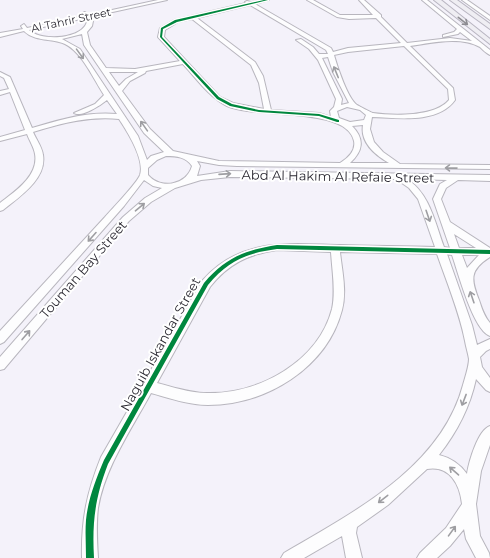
<svg xmlns="http://www.w3.org/2000/svg" width="490" height="558" font-family="Montserrat,sans-serif">
<rect width="100%" height="100%" fill="#f4f2fa"/>
<g fill="none" stroke-linecap="round" stroke-linejoin="round">
<!-- minor casing -->
<g stroke="#b8b6be" stroke-width="2">
<g id="minor">
<path d="M158,0H167L90,17L93,21L92,26L87,32L90,45L106,68L135,69L180,61L158,37L160,28L174,20L246,3L245,2L247,1L251,2L269,0L255,4L331,48L333,52L348,48L401,43L376,18L349,19L337,17L307,0H313L340,15H373L359,0H364L381,15V17L407,43L450,38L472,41L460,32L458,34L443,37V35L454,32L457,29L422,0H427L490,50V55C486,53 483,50 480,47C460,36 432,43 410,46L453,88L455,100C438,124 398,118 372,117L370,129L374,142L383,152L400,164L490,165V169L237,166L219,165L197,161L200,166L197,176L230,171L490,175V181L458,180L446,188L441,199L450,222L490,248V257C469,270 471,280 479,300C482,309 484,316 490,323V336C473,330 458,272 452,255L447,254L472,325L477,345L490,339V349L486,351L480,357L482,367L490,378V392L486,390L476,379C470,407 457,432 439,455C451,458 460,464 467,474C469,461 478,430 490,426V445L481,471L476,504L480,536L489,553L490,558H476L466,539L464,529L450,546L437,558H417L420,553L446,528L462,504C460,485 450,465 427,469L388,505L357,527L356,533L362,558H346L342,536L304,558H281L284,553C352,513 441,468 463,385C465,378 469,366 469,359C468,353 466,347 465,341C459,311 447,283 437,254L340,252C342,271 347,291 342,310C327,368 266,405 208,405C189,405 169,398 151,393C131,430 105,467 98,508C96,525 97,541 98,558H82C81,520 87,492 101,457L202,281C240,237 288,244 340,245C372,246 403,246 435,247L418,199L409,188L396,179L230,177L201,180L175,188L151,202L129,221L4,369L0,370V357L123,217L145,198L162,188L153,186L144,180L124,206L4,342L0,344V331C35,293 70,255 105,217C112,209 137,183 140,175C145,160 127,131 119,119C90,116 62,123 33,132C36,139 42,147 43,155C47,179 19,197 3,210L0,211V203C14,192 39,176 35,154C34,147 29,140 27,134L0,141V137L25,130L10,92L0,95V91L9,89L4,78L0,76V72L10,77L32,128C59,120 88,111 117,114L107,100C101,105 81,118 74,113L95,104L104,95C94,80 82,52 65,44C52,38 35,42 24,31L0,37V33L23,29L21,26L24,24L27,28L84,16L83,13L85,12L89,15ZM250,5L326,50L328,54H319L313,47L301,39L296,40L309,49L318,60L336,99L334,107L330,111L331,117L319,113L271,110L263,76L255,62L197,18ZM86,18L87,21C84,39 42,42 29,30ZM192,19L251,65L259,83L264,109L233,103L220,97L164,37L165,30L178,22ZM82,34L84,45L144,133L164,152L151,156L147,160L138,136L80,49L62,39ZM404,46L448,89L449,100C435,117 393,116 373,113C372,113 359,106 357,105C348,99 337,66 334,55L348,52ZM328,57L333,72L349,103L341,105L342,99L322,58ZM183,64C196,78 209,97 227,106C255,119 347,106 354,141C356,151 348,158 340,163L219,161L173,151L150,129L122,91L130,81L145,73L146,71ZM109,72H138L126,79L119,86ZM347,107L360,110L366,115L364,120L350,122L339,118L337,111ZM363,125C360,142 375,155 389,163H350C363,151 365,139 352,126ZM166,156C177,156 186,157 192,166C187,185 161,190 148,175V168L157,160ZM407,179L447,180L440,184L433,199L450,248L444,247C435,223 430,194 407,179ZM454,234L476,248H459ZM277,250L331,252C332,270 336,291 332,309C318,362 259,394 207,393C190,393 173,387 157,383L210,287C228,264 249,254 277,250ZM462,255H479L467,268Z"/>
<path d="M462,0H467L490,16V20Z"/>
</g>
</g>
<!-- major casing -->
<g stroke="#b8b5c1" stroke-width="2">
<g id="major">
<path d="M434,0H441L490,39V44Z"/>
<path d="M450,0H457L490,24V29Z"/>
</g>
</g>
<!-- minor -->
<use href="#minor" fill="#fdfdfe" fill-rule="evenodd"/>
<!-- major -->
<use href="#major" fill="#efeef3" fill-rule="evenodd"/>
<!-- cycleway casing -->
<g stroke="#fff" stroke-width="3">
<g id="cycleway">
<path d="M264,0H268L177,22L163,29L162,37L219,97L232,104L259,110L319,114L339,120V122H337L319,116L259,112L230,106L217,99L160,37L161,28L175,20Z"/>
<path d="M277,245L490,250V254L277,249C246,253 228,261 208,285L108,464C95,498 92,522 94,558H86C86,545 85,533 86,520C88,499 96,479 104,460L204,283C225,258 245,250 277,245Z"/>
</g>
</g>
<!-- cycleway -->
<use href="#cycleway" fill="#00873e" fill-rule="evenodd"/>
</g>
<!-- one-way arrows -->
<defs><path id="oneway-shaft" d="M-6 0H5M1.5-3L5.5 0L1.5 3" fill="none" stroke-width="1.6" stroke-linecap="round" stroke-linejoin="round"/></defs>
<use stroke="#8d8c92" href="#oneway-shaft" transform="translate(463 21) rotate(38)"/>
<g stroke="#9e9ea2">
<use href="#oneway-shaft" transform="translate(80 54) rotate(54)"/>
<use href="#oneway-shaft" transform="translate(336 72) rotate(-112)"/>
<use href="#oneway-shaft" transform="translate(144 126) rotate(-125)"/>
<use href="#oneway-shaft" transform="translate(451 168) rotate(-179)"/>
<use href="#oneway-shaft" transform="translate(225 174) rotate(-4)"/>
<use href="#oneway-shaft" transform="translate(140 207) rotate(-40)"/>
<use href="#oneway-shaft" transform="translate(428 216) rotate(71)"/>
<use href="#oneway-shaft" transform="translate(92 237) rotate(132)"/>
<use href="#oneway-shaft" transform="translate(472 297) rotate(-109)"/>
<use href="#oneway-shaft" transform="translate(26 335) rotate(-49)"/>
<use href="#oneway-shaft" transform="translate(464 400) rotate(111)"/>
<use href="#oneway-shaft" transform="translate(454 471) rotate(-139)"/>
<use href="#oneway-shaft" transform="translate(383 499) rotate(142)"/>
<use href="#oneway-shaft" transform="translate(452 531) rotate(-54)"/>
</g>
<g text-anchor="middle" stroke-width="4" stroke-linejoin="round" paint-order="stroke">
<!-- far-street labels -->
<g font-size="11" fill="#2b2932" stroke="#fff">
<text transform="translate(71 20) rotate(-12)" y="4">Al Tahrir Street</text>
</g>
<!-- street labels -->
<g font-size="13" fill="#2b2932" stroke="#fff">
<text transform="translate(338 176) rotate(1)" y="5">Abd Al Hakim Al Refaie Street</text>
<text transform="translate(83 269) rotate(-49)" y="5">Touman Bay Street</text>
<text transform="translate(160 344) rotate(-61)" y="5">Naguib Iskandar Street</text>
</g>
</g>
</svg>
